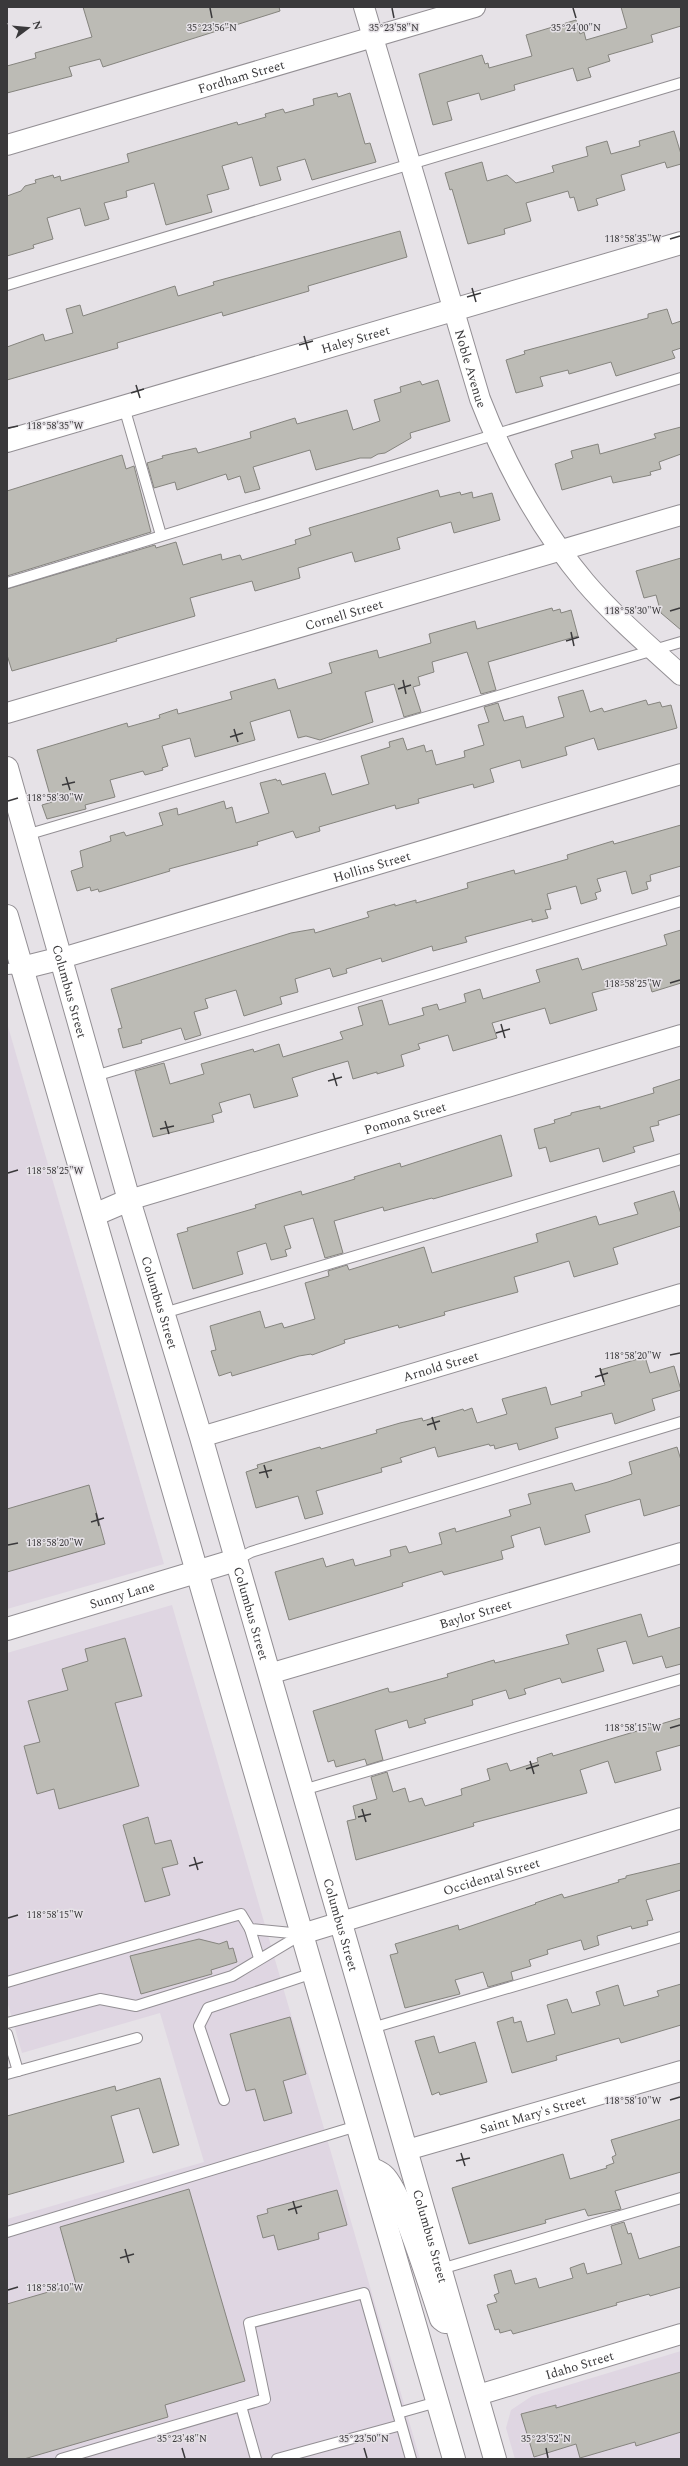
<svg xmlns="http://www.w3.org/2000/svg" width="688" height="2466" font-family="Spectral,serif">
<rect width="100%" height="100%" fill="#e6e2e7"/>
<!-- built -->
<g fill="#dfd6e2">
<path d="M7,1023L164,1564L7,1609Z"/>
<path d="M172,1605L420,2459H7V2219L204,2162L160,2013L22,2053L7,2001V1653Z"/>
<path d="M681,2351V2459H515L506,2428L511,2410L532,2396Z"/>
</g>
<!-- building -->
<g fill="#bcbbb5" stroke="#85847e">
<path d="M83,7H279L280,11L103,67L100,59L69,67L72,76L7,93V66L36,58L35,53L92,37Z"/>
<path d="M621,7H681V26L651,35L653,42L608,55L610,61L588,68L591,77L577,81L573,68L514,85L515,90L481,100L479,93L447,102L452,120L433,125L419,74L482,55L485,64L488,63L489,68L532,56L526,35L576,20L580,34L584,32L586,40L627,28Z"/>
<path d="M337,93L338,97L350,93L365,144L370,143L376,162L312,180L305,159L277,167L281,180L260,186L252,157L222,166L229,189L207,195L212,212L166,225L154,183L126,191L127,197L104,203L109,219L85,226L80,208L47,218L53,239L33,245L34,248L7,256V196L21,191L25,186L36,183L35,180L53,175L54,178L60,176L61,181L129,162L127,154L237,122L238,125L266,117L265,114L283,109L285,113L314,105L313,99Z"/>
<path d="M674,131L681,154V164L667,168L665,162L621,175L625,190L596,199L598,205L578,211L574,197L570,198L568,191L526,203L531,221L504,229L505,234L468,244L452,189L450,190L445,173L482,162L487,181L507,175L516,183L554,172L552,166L588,156L586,147L607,141L611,154L640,146L639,141Z"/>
<path d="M400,231L407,257L308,286L309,291L223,316L222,312L117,343L118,348L7,380V347L43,334L45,341L73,333L66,309L80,305L83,316L175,286L178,296L214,285L213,282Z"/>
<path d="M667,309L672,324L681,321V348L672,351L675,358L616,376L611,362L569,374L568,370L540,377L543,386L516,393L506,360L525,354L524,351L648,318V314Z"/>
<path d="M438,380L450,421L410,433L411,438L385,453L378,454L371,458H360L316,470L310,450L253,467L260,489L245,493L240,476L228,480L226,474L177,490L175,482L154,488L147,463L163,458L162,456L196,448L198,453L251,438L250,432L295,418L297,424L347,410L353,430L380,421L374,400L401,392L400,387L420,381L422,385Z"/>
<path d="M681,427V454L659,462L661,469L650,472L651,475L613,483L611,476L562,490L555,464L573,458L571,451L598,444L600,454L656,438L654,434Z"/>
<path d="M122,455L126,469L134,466L151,532L7,576V491Z"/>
<path d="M438,490L440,497L460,492L461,495L472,492L473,498L492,493L500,520L454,533L451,522L397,538L400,549L355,562L352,552L298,568L300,578L255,591L252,581L190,598L195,616L116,639L117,641L12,671L7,655V589L155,545L156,548L176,542L183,565L221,554L222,560L240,555L242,560L296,544L295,540L311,535L309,528Z"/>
<path d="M681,558V630L661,613L656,595L644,598L636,571Z"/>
<path d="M552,608L553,611L560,609L561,613L571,610L578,636L488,662L496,690L481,694L467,652L432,662L434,672L418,677L420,685L413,687L421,712L404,717L394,684L365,692L373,722L320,740L306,736L298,738L290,710L250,722L255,740L195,757L190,738L162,746L168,766L162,768L163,770L145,775L143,771L110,780L115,797L85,805L86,809L47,819L42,805L52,802L37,750L127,723L128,727L160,718L159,715L177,709L178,714L232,699L230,692L275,679L278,689L332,673L329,663L377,650L379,658L431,643L429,634L475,621L477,629Z"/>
<path d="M583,690L590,712L602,708L604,712L646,700L648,705L660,702L662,707L671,705L677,728L598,750L594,738L565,747L567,755L522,768L520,760L490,769L494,782L474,788L473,784L418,799L419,803L396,809L395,805L319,827L320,831L296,838L293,831L257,842L258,845L169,869L170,871L99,892L98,889L91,891L90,887L77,891L71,871L83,867L80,851L111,841L110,836L124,832L126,836L163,825L159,813L177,808L178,815L224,801L226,809L232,807L236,823L269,813L260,783L276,779L277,781L280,780L282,785L325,773L332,795L369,784L361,756L390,747L389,742L403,738L407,750L424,745L426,752L432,750L436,765L465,757L464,751L484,745L478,725L489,722L484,707L498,703L504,721L523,716L526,728L564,717L558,697Z"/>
<path d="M681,825V866L650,875L651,881L646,882L648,889L632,894L626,871L597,879L601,891L595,893L597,899L581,904L576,886L547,894L551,909L545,910L548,918L532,922V919L465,937L467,942L433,951L432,946L382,962L381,958L346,969L347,973L333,977L330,968L295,979L298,992L280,997L282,1004L244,1016L236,990L205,999L208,1008L194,1012L201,1035L185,1040L181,1028L141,1040L142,1043L123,1048L118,1029L122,1028L111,989L291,933L314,929L315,933L369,917L367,912L395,904V906L416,900V903L468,888L467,883L514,870L515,874L568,859L567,855L613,841L614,844Z"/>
<path d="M681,930V983L652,992L648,978L592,993L597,1010L550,1024L545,1008L492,1023L497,1038L453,1051L448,1035L418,1044L420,1049L401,1055L404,1066L377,1074V1072L353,1079L348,1061L317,1070L292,1078L298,1096L254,1108L250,1094L219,1103L222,1112L212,1115L214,1122L153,1137L135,1071L164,1063L170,1084L204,1074L201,1064L253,1049L254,1052L279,1044L283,1057L343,1039L340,1032L363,1025L358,1007L382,1000L389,1025L424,1015L422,1008L437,1004L439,1010L466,1002L464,994L480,989L483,999L540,982L536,970L578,958L582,970L667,945L664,935Z"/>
<path d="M681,1079V1114L658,1121L659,1125L650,1127L654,1141L633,1147L635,1152L603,1162L599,1148L550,1162L546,1147L539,1149L534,1129L555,1123L554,1120L571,1115V1113L600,1106V1109L654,1093L653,1088Z"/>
<path d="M501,1135L512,1176L433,1199L432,1198L384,1211L383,1207L334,1221L343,1253L325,1258L313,1218L284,1226L291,1248L285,1250L287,1256L271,1260L266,1243L237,1252L243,1274L193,1289L177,1234L188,1231L187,1228L256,1208L255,1205L301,1191L302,1195L355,1179L354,1177L400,1163L401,1167Z"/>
<path d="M674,1191L681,1214V1226L613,1248L618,1264L574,1277L569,1261L546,1268L514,1277L518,1292L444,1312L445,1315L399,1328L398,1325L344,1340L345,1343L312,1355L311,1354L299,1356L232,1376L231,1372L219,1376L211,1351L216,1350L210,1326L260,1311L265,1328L282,1323L284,1328L315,1319L305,1283L329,1276L328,1271L347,1265L349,1270L424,1247L432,1273L538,1242L536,1234L596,1216L599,1225L638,1214L634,1203Z"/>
<path d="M645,1357L650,1373L674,1366L681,1390L652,1399L655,1410L615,1424L612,1413L555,1428L558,1438L519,1450L517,1443L495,1449L494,1445L490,1446L489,1444L438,1457L435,1447L400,1458L402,1462L381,1468L382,1472L316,1491L323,1514L305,1519L298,1496L256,1508L246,1472L258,1468L257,1465L320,1447L321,1449L377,1433L376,1430L400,1423L422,1418L423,1421L463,1409L464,1411L472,1408L477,1423L507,1414L502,1399L546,1387L551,1405L582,1396L581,1392L605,1385L600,1370Z"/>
<path d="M677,1447L681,1460V1505L644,1516L640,1499L615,1506L585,1515L590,1532L545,1545L540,1527L511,1536L514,1547L501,1551L503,1559L444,1575L442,1571L402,1583L403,1586L289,1620L275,1572L323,1558L326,1567L353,1559L355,1566L391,1556L390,1550L406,1546L409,1553L442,1544L439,1533L455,1528L456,1532L511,1516L509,1510L531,1504L528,1494L572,1483L575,1491L608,1482L632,1474L629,1462Z"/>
<path d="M89,1485L105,1544L7,1572V1509Z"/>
<path d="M641,1614L648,1637L681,1627V1664L666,1668L662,1656L633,1664L626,1641L597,1649L604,1671L562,1683L560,1678L524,1689L526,1694L509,1699L506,1690L472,1700L473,1705L424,1719L426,1723L409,1728L407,1720L375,1730L383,1760L367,1765L365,1759L336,1767L334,1760L328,1762L313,1711L388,1688L389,1692H393L448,1677L447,1674L494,1660L495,1663L569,1644L566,1635Z"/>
<path d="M125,1638L142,1696L115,1703L139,1786L59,1809L54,1789L37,1794L24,1746L40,1742L28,1701L68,1690L62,1669L88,1661L85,1649Z"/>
<path d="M681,1718V1745L656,1752L661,1770L615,1783L608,1761L580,1770L587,1793L473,1823L474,1826L356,1860L347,1821L356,1819L353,1806L377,1799L371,1777L387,1772L393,1792L405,1788L409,1802L422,1798L425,1806L462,1795L461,1789L490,1780L487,1769L507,1763L510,1771L538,1762L537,1758L552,1753L553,1756Z"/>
<path d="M148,1817L155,1844L171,1840L178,1864L162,1868L170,1895L145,1902L123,1825Z"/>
<path d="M681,1863V1890L646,1900L653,1920L647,1921L648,1925L632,1929L631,1926L597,1936L599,1945L584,1950L581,1940L547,1950L548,1954L529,1960L531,1966L511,1972L513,1980L488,1987L483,1972L455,1980L460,1994L405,2008L390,1955L398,1953L395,1944L458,1925L459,1930L536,1904L535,1903L562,1894L564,1898L619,1882L618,1880L626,1878V1876Z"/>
<path d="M199,1939L219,1944L227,1941L229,1949L233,1948L237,1962L211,1970L212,1974L141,1994L130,1956Z"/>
<path d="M681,1984V2025L621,2043L619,2038L556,2056L557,2060L512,2073L497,2022L513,2017L514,2023L521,2021L527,2042L555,2034L547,2005L567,1999L572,2013L600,2005L596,1992L618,1985L624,2006L659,1996L657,1991Z"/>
<path d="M290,2017L306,2074L283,2081L292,2113L264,2121L255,2089L246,2091L230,2034Z"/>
<path d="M434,2036L439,2053L475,2042L487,2082L440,2095L439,2092L432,2095L415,2041Z"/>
<path d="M160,2078L179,2145L153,2153L139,2108L111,2116L124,2162L7,2195V2116L115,2086L116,2091Z"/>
<path d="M681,2119V2172L615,2191L621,2209L588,2216L585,2209L545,2220L546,2223L469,2244L452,2188L563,2154L570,2179L607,2168L606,2166L614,2163L612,2157L616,2155L611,2140Z"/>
<path d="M189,2189L245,2381L165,2405L168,2417L24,2459H7V2304L76,2284L60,2227Z"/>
<path d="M337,2190L347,2225L318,2233L319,2239L278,2250L274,2235L263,2238L257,2216L268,2213L267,2209Z"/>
<path d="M624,2222L628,2234L631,2233L639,2259L681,2246V2287L650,2296L649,2294L616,2303L617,2305L513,2334L511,2330L500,2333L499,2329L495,2330L487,2305L497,2302L494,2295L499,2293L494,2275L511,2270L515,2284L536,2278L539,2288L573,2278L570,2268L584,2263L587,2274L622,2264L611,2226Z"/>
<path d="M681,2372V2432L636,2446L635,2442L580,2458L576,2444L534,2457L521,2414L556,2405V2408Z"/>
</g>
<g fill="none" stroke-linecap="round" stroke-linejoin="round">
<!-- lane casing -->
<g stroke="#938f94" stroke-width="12">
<g id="lane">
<path d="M7,285L681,83"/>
<path d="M124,407L161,535"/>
<path d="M7,583L681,378"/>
<path d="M26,835L681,642"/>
<path d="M7,969L22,968"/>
<path d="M95,1076L681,901"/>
<path d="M164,1313L681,1159"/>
<path d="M236,1560L251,1552L681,1422"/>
<path d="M303,1790L681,1679"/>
<path d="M250,1929L259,1958"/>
<path d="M7,1982L241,1914L250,1929L302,1934L232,1976L136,2006L100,1999L7,2023"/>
<path d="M372,2028L681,1937"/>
<path d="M7,2034L18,2071"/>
<path d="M7,2074L137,2038"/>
<path d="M224,2100L199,2026L208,2008L313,1973"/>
<path d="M7,2232L357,2126"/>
<path d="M441,2269L681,2198"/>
<path d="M241,2406L256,2459"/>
<path d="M398,2413L437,2402"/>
<path d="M61,2459L265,2399L249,2323L364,2293L411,2459"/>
<path d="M277,2459L401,2425"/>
</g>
</g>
<!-- street casing -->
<g stroke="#938f94" stroke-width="22">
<g id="street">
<path id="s1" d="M364,7L480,399C506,466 539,527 585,582C614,616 648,645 681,675"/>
<path id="s2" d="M7,145L475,7"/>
<path id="s3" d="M7,713L681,515"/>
<path id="s4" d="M62,958L681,774"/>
<path id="s5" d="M129,1200L681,1035"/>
<path id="s6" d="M201,1437L681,1294"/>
<path id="s7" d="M269,1674L681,1553"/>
<path id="s8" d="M302,1934L681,1818"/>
<path id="s9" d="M407,2150L681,2071"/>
<path id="s10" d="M478,2395L681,2334"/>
</g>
</g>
<!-- secondary casing -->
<g stroke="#938f94" stroke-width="24">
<g id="secondary">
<path id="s11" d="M7,441L681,243"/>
<path id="s12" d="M7,768L129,1200L201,1437L495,2459"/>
<path d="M7,916L454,2459"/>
<path d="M22,968L62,958"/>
<path d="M94,1215L129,1200"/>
<path id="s13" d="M7,1629L236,1560"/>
<path d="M370,2168C374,2170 380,2172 383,2175C402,2191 431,2290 441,2319L445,2322"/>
</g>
</g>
<!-- lane -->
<use href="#lane" stroke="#fff" stroke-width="10"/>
<!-- street -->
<use href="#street" stroke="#fff" stroke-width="20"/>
<!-- secondary -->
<use href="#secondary" stroke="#fff" stroke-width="22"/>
</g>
<!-- ticks -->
<path fill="none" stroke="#3a393b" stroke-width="1.5" d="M210,8L212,18M392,8L394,18M573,8L576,18M670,239L680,236M472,288L476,302M467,297L481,293M304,336L308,350M299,345L313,341M136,385L140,398M131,393L144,389M8,428L18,426M670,611L680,608M571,632L574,646M566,641L579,637M403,680L406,694M398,689L411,685M234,729L238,742M230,737L243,733M66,777L70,790M62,785L75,782M8,801L18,798M670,983L680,980M501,1024L505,1038M496,1033L510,1029M333,1073L337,1086M328,1081L342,1077M165,1121L169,1134M160,1129L174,1126M8,1173L18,1170M670,1355L680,1353M600,1368L604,1382M595,1377L608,1373M432,1417L436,1430M427,1425L440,1421M264,1465L268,1478M259,1473L272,1470M96,1513L99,1526M91,1522L104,1518M8,1545L18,1543M670,1728L680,1725M530,1761L534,1774M526,1769L539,1765M362,1809L366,1822M358,1817L371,1814M194,1857L198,1870M189,1866L203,1862M8,1918L18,1915M670,2100L680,2097M461,2153L465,2166M456,2161L470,2158M293,2201L297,2214M288,2210L302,2206M125,2249L129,2263M120,2258L134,2254M8,2290L18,2287M182,2448L185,2458M364,2448L367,2458M546,2448L548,2458"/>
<g text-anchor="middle" stroke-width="3" stroke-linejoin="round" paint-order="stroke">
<!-- street labels -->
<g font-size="13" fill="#3a393b" stroke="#e6e2e7">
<text dy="5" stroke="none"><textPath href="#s2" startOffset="244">Fordham Street</textPath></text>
<text dy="5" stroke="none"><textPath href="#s11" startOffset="363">Haley Street</textPath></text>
<text dy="5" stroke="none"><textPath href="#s1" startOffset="377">Noble Avenue</textPath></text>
<text dy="5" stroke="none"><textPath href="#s3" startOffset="351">Cornell Street</textPath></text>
<text dy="5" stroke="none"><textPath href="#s4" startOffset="323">Hollins Street</textPath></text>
<text dy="5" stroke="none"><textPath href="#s12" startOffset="232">Columbus Street</textPath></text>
<text dy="5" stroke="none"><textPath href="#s5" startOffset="288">Pomona Street</textPath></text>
<text dy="5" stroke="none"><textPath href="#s12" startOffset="556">Columbus Street</textPath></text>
<text dy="5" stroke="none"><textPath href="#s6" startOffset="250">Arnold Street</textPath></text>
<text dy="5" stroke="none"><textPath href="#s13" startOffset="120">Sunny Lane</textPath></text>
<text dy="5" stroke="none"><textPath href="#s12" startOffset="880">Columbus Street</textPath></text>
<text dy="5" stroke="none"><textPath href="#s7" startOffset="215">Baylor Street</textPath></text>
<text dy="5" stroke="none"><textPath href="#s8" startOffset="198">Occidental Street</textPath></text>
<text dy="5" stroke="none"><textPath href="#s12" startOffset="1204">Columbus Street</textPath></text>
<text dy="5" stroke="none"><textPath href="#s9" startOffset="131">Saint Mary's Street</textPath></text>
<text dy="5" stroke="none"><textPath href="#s12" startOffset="1528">Columbus Street</textPath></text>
<text dy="5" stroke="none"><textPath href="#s10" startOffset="106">Idaho Street</textPath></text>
</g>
</g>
<g font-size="10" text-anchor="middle" fill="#3a393b" stroke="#e6e2e7" stroke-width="3" stroke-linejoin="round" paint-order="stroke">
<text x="212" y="31">35°23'56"N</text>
<text x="394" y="31">35°23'58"N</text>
<text x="576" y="31">35°24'00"N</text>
<text x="633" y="242">118°58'35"W</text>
<text x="55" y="429">118°58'35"W</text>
<text x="633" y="614">118°58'30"W</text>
<text x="55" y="801">118°58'30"W</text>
<text x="633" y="987">118°58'25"W</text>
<text x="55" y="1174">118°58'25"W</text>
<text x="633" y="1359">118°58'20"W</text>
<text x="55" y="1546">118°58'20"W</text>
<text x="633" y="1731">118°58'15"W</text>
<text x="55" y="1918">118°58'15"W</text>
<text x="633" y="2104">118°58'10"W</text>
<text x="55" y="2291">118°58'10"W</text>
<text x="182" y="2442">35°23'48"N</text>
<text x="364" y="2442">35°23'50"N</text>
<text x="546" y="2442">35°23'52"N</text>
</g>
<!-- border -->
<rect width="688" height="2466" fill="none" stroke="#3a393b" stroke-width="16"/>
<!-- north arrow -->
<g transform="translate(28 28) rotate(74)" stroke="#e6e2e7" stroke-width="3" paint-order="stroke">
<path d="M0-3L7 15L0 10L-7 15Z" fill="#3a393b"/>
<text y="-6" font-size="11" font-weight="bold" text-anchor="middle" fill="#3a393b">N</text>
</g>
</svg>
